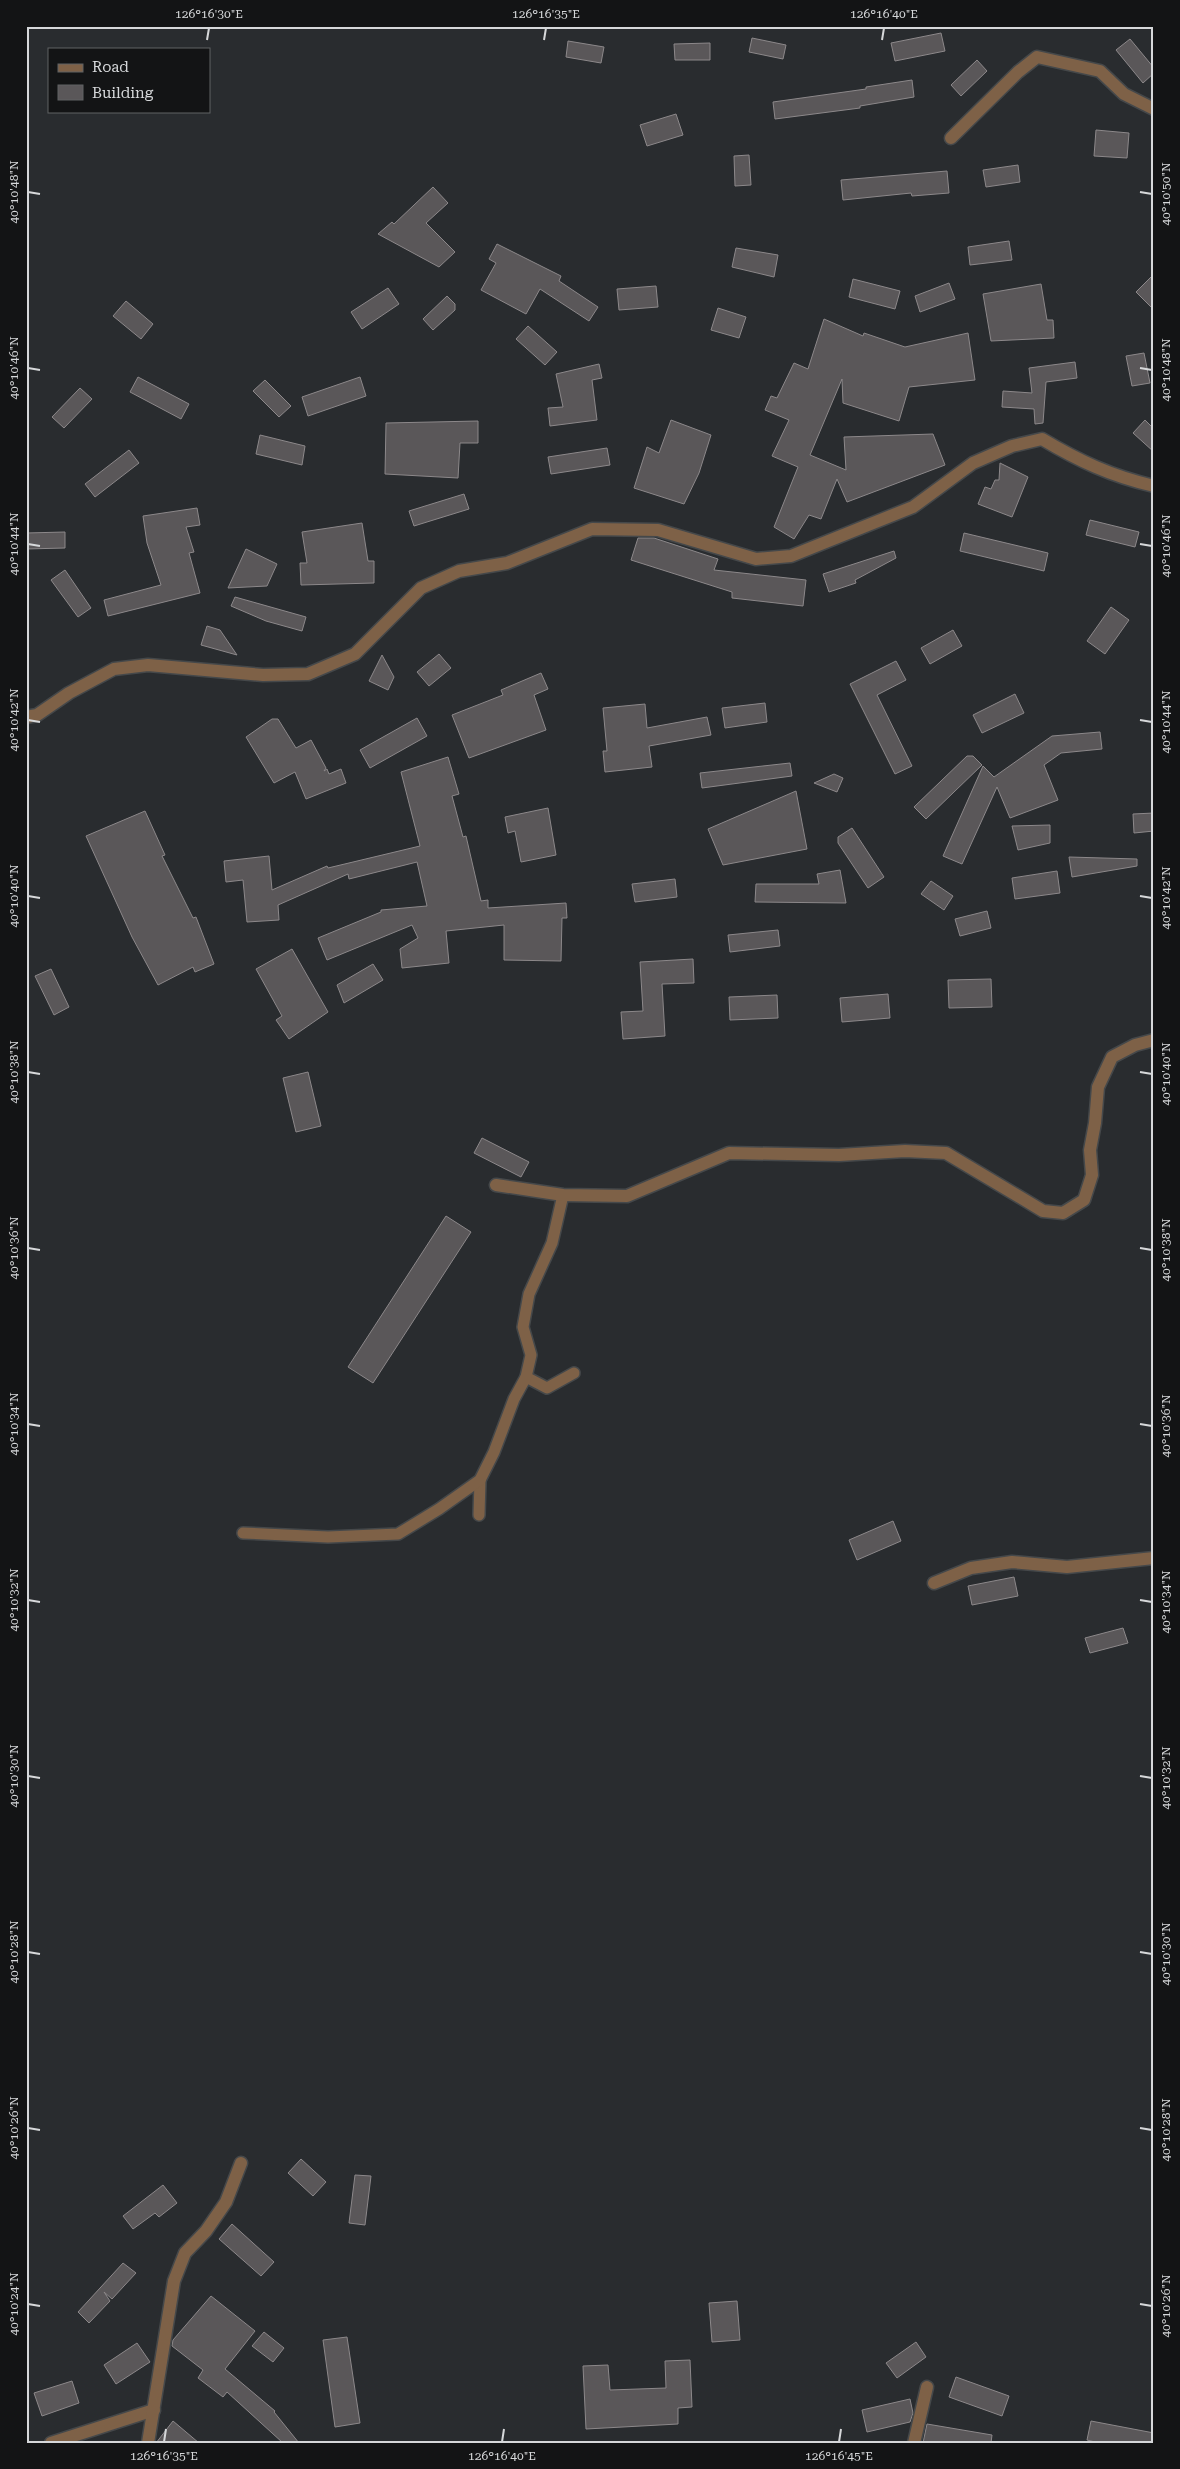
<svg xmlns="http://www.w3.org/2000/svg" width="1180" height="2469" font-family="'Roboto Serif',serif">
<rect width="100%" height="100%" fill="#292c2f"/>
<!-- building -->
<g fill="#5a5759" stroke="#8c888a">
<path d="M941,33L945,51L895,61L891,43Z"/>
<path d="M752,38L786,45L783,59L749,52Z"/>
<path d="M1130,39L1154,68V73L1143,83L1116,50Z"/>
<path d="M568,41L604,47L601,63L566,57Z"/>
<path d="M710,43V60H675L674,44Z"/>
<path d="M977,60L987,71L961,96L951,85Z"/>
<path d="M912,80L914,97L860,106V108L775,119L773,102L866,89V87Z"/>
<path d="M676,114L683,135L647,146L640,125Z"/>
<path d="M1096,130L1129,133L1127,158L1094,156Z"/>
<path d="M749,155L751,185L735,186L734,156Z"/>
<path d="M1018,165L1020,182L986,187L983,170Z"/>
<path d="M947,171L949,193L912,196L911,193L843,200L841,180Z"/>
<path d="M433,187L448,203L426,223L455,252L439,267L378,234L392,222L394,224Z"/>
<path d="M1009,241L1012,260L970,265L968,247Z"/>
<path d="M497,244L561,276L559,281L598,307L589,321L540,289L526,314L481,290L496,263L489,259Z"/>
<path d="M736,248L778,255L774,277L732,267Z"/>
<path d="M1154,274V310L1136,292Z"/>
<path d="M853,279L900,291L895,309L849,297Z"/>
<path d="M949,283L955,299L920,312L915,296Z"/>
<path d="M1041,284L1047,320H1053L1054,338L991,341L983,294Z"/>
<path d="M656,286L658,307L619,310L617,289Z"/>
<path d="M388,288L399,304L362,329L351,312Z"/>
<path d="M447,296L455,304V310L433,330L423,319Z"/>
<path d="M126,301L153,324L141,339L113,316Z"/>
<path d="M718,308L746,317L739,338L711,330Z"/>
<path d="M824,319L863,336L864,333L905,347L968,333L975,380L909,387L899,421L843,403L842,379L810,455L846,470L844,437L933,434L945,465L847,502L837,479L821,519L809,515L794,539L774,527L798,467L772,456L789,420L765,410L771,396L777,398L794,363L808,369Z"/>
<path d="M528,326L557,352L545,365L516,339Z"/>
<path d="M1144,353L1150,383L1132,386L1126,356Z"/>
<path d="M1075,362L1077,378L1046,382L1043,423L1035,424L1034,409L1002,407L1003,391L1032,393L1029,368Z"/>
<path d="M599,364L602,378L592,380L597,420L550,426L548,408L563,407L556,374Z"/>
<path d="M138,377L189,404L181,419L130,392Z"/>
<path d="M360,377L366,396L308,416L302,397Z"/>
<path d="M265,380L291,406L279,417L253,391Z"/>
<path d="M80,388L92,399L64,428L52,417Z"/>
<path d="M671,420L711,435L699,473L684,504L634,488L647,447L659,453Z"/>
<path d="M1145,420L1154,429V452L1133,433Z"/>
<path d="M478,421V443H460L458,478L385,474L386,423Z"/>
<path d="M260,435L305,446L302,465L256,454Z"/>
<path d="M607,448L610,465L551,474L548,457Z"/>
<path d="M129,450L139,463L95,497L85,484Z"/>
<path d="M1000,463L1028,477L1012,517L978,504L985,487L991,489L995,480H999Z"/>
<path d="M464,494L469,509L414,526L409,511Z"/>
<path d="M197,508L200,525L186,527L194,552L189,553L200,593L108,616L104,600L161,585L147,543L143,516Z"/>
<path d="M1090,520L1139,532L1135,547L1086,535Z"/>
<path d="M362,523L368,561H374V583L301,585L300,563H307L302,532Z"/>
<path d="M65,532V548L26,549V533Z"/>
<path d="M964,533L1048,553L1044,571L960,551Z"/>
<path d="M638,538H654L718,559L714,570L806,580L803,606L732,598V592L631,560Z"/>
<path d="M246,549L277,564L267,586L228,588Z"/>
<path d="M894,551L896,558L855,580L856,583L829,592L823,574Z"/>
<path d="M65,570L91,608L78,617L51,580Z"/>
<path d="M235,597L306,617L302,631L266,621L231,606Z"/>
<path d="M1111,607L1129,620L1105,654L1087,641Z"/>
<path d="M207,626L220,630L237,655L201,645Z"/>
<path d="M953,630L962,646L930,664L921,648Z"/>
<path d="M439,654L451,668L429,686L417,672Z"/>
<path d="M382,655L394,677L388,690L369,681Z"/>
<path d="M896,661L906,680L877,695L912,766L895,774L850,684Z"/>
<path d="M541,673L548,689L534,695L546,730L469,758L452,715L503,695L501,690Z"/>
<path d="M1015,694L1024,713L982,733L973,715Z"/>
<path d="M765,703L767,722L725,728L722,708Z"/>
<path d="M645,704L647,728L707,717L711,735L649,746L652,767L605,772L603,751H607L603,708Z"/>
<path d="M417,718L427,736L370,768L360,750Z"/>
<path d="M272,719H278L296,748L311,740L326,768L324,771L327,769L329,774L341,769L346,783L306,799L295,772L274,783L246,737Z"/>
<path d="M1100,732L1102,749L1061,753L1044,765L1058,800L1010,818L997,787L962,864L943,856L983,766L994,777L1052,736Z"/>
<path d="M967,756H973L982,765L926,819L914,807Z"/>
<path d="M448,757L459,794L452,796L463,837L466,836L481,901L488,900V908L566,903L567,918H562L561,961L504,960V925L446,931L449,963L402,968L400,949L418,938L412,925L327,960L318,938L381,912V910L427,906L417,862L349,879L348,874L278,905L279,920L247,922L243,880L226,882L224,861L269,856L272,890L327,866L328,868L420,846L401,772Z"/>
<path d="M790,763L792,776L702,788L700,773Z"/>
<path d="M834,774L843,778L837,792L814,783Z"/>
<path d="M796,791L807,849L723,865L708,829Z"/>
<path d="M548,808L556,855L521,862L515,831L508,833L505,817Z"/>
<path d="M145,811L165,855L162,856L193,918L196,917L214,964L195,972L193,967L158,985L132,937L86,836Z"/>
<path d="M1154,813V831L1134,833L1133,814Z"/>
<path d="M1050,825V843L1018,850L1012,826Z"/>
<path d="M852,828L884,877L868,888L838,843V837Z"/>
<path d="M1069,857L1137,859V866L1072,877Z"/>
<path d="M840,870L846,903L755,902L756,884H819L817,874Z"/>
<path d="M1057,871L1060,893L1015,899L1012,878Z"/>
<path d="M675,879L677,897L635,902L632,884Z"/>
<path d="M931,881L953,896L944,910L921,894Z"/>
<path d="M987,911L991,928L960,936L955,919Z"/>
<path d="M778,930L780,946L730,952L728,935Z"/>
<path d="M292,949L328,1012L289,1039L276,1020L282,1016L256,969Z"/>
<path d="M693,959L694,983L662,984L665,1036L623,1039L621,1012L643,1011L640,962Z"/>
<path d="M373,964L383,980L344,1003L337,985Z"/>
<path d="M51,969L69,1007L54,1015L35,976Z"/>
<path d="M991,979L992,1007L949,1008L948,980Z"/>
<path d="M888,994L890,1018L842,1022L840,998Z"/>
<path d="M777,995L778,1018L730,1020L729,997Z"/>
<path d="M308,1072L321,1126L296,1132L283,1078Z"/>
<path d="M482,1138L529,1162L521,1177L474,1153Z"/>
<path d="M446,1216L471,1232L373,1383L348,1367Z"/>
<path d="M893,1521L901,1541L857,1560L849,1540Z"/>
<path d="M1014,1577L1018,1596L972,1605L968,1586Z"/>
<path d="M1123,1628L1128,1643L1090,1653L1085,1638Z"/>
<path d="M301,2159L326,2182L313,2196L288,2173Z"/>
<path d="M355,2175L371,2176L365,2225L349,2223Z"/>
<path d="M163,2185L177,2203L159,2217L155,2213L133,2229L123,2216Z"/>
<path d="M232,2224L274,2262L261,2276L219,2239Z"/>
<path d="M123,2263L136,2273L112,2299L104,2292L110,2301L89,2323L78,2312Z"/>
<path d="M211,2296L255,2331L225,2369L275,2411L274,2412L299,2443H283L227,2392L223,2397L198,2378L203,2370L172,2346L173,2340Z"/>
<path d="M737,2301L740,2340L712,2342L709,2303Z"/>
<path d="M264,2332L284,2348L273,2362L252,2346Z"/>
<path d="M347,2337L360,2423L335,2427L323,2340Z"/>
<path d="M916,2342L926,2357L897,2378L886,2363Z"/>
<path d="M137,2343L150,2362L116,2384L104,2365Z"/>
<path d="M690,2360L692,2407L678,2408V2424L586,2429L583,2366L608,2365L610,2390L666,2388L665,2361Z"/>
<path d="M956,2377L1009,2396L1002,2416L949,2397Z"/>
<path d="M72,2381L79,2403L42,2416L34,2393Z"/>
<path d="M910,2399L913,2413L910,2422L867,2432L862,2410Z"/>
<path d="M173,2421L199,2443H156Z"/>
<path d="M1091,2421L1154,2433V2443H1099L1087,2440Z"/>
<path d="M927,2424L992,2435L991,2443H923Z"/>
</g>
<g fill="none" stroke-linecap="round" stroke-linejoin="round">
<!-- lane casing -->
<g stroke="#45484a" stroke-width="14">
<g id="lane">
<path d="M526,1377L547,1388L574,1373"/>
<path d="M479,1515L480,1480"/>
<path d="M243,1533L328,1537L398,1534L439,1509L480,1480L494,1452L514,1399L526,1377L531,1355L523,1327L529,1294L552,1243L563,1195"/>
</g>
</g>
<!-- street casing -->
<g stroke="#45484a" stroke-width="15">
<g id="street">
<path d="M951,138L1018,72L1037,57L1100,71L1124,94L1154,109"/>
<path d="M26,717L37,715L69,693L114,669L148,665L263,675L308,674L355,654L421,588L459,571L507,563L592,529L658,530L756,559L791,556L913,507L973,463L1012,446L1042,439C1079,461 1111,476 1154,486"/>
<path d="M496,1185L563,1195L627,1196L729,1153L839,1155L905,1151L946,1153L1043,1211L1063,1213L1084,1200L1092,1175L1090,1150L1095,1123L1098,1087L1112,1057L1135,1045L1154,1040"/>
<path d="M934,1583L971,1568L1012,1562L1067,1567L1154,1558"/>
<path d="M51,2443L154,2410"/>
<path d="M148,2443L174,2281L185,2253L206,2231L226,2202L241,2163"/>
<path d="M914,2443L927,2387"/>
</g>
</g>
<!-- lane -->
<use href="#lane" stroke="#7e6147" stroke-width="11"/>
<!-- street -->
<use href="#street" stroke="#7e6147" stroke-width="12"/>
</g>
<!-- ticks -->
<path fill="none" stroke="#d6d8da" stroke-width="2" d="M207,40L209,28M544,40L546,28M882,40L884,28M28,192L40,194M1140,192L1152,194M28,368L40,370M1140,368L1152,370M28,544L40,546M1140,544L1152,546M28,720L40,722M1140,720L1152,722M28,896L40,898M1140,896L1152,898M28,1072L40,1074M1140,1072L1152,1074M28,1248L40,1250M1140,1248L1152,1250M28,1424L40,1426M1140,1424L1152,1426M28,1600L40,1602M1140,1600L1152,1602M28,1776L40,1778M1140,1776L1152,1778M28,1952L40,1954M1140,1952L1152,1954M28,2128L40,2130M1140,2128L1152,2130M28,2304L40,2306M1140,2304L1152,2306M164,2442L166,2429M502,2442L504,2429M839,2442L841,2429"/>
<!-- border -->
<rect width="1180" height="2469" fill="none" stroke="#131415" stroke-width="55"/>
<!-- legend -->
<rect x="48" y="48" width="162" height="65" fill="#131415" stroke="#616264"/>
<rect x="58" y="64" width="25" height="8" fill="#7e6147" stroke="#616264"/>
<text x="92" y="72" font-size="15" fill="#d6d8da">Road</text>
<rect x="58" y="85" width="25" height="15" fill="#5a5759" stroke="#616264"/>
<text x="92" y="98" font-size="15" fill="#d6d8da">Building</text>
<rect x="28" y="28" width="1124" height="2414" fill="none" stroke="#d6d8da" stroke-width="2"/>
<g font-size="12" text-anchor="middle" fill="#d6d8da">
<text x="209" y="18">126°16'30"E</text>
<text x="546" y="18">126°16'35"E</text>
<text x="884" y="18">126°16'40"E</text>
<text transform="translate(14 192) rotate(-90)" y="4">40°10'48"N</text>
<text transform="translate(1166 194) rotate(-90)" y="4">40°10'50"N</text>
<text transform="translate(14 368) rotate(-90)" y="4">40°10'46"N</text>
<text transform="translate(1166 370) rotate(-90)" y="4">40°10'48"N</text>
<text transform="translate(14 544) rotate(-90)" y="4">40°10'44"N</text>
<text transform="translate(1166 546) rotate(-90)" y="4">40°10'46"N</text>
<text transform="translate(14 720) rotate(-90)" y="4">40°10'42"N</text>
<text transform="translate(1166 722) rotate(-90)" y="4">40°10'44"N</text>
<text transform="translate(14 896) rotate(-90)" y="4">40°10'40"N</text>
<text transform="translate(1166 898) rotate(-90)" y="4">40°10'42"N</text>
<text transform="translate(14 1072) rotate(-90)" y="4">40°10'38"N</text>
<text transform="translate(1166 1074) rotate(-90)" y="4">40°10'40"N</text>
<text transform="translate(14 1248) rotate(-90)" y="4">40°10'36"N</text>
<text transform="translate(1166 1250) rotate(-90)" y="4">40°10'38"N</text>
<text transform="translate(14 1424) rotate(-90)" y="4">40°10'34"N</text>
<text transform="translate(1166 1426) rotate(-90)" y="4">40°10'36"N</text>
<text transform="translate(14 1600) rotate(-90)" y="4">40°10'32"N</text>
<text transform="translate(1166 1602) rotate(-90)" y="4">40°10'34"N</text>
<text transform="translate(14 1776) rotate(-90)" y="4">40°10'30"N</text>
<text transform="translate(1166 1778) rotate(-90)" y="4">40°10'32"N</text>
<text transform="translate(14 1952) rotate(-90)" y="4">40°10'28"N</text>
<text transform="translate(1166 1954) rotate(-90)" y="4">40°10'30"N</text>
<text transform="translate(14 2128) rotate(-90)" y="4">40°10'26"N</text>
<text transform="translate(1166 2130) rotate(-90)" y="4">40°10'28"N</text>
<text transform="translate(14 2304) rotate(-90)" y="4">40°10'24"N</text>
<text transform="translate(1166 2306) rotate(-90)" y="4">40°10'26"N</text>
<text x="164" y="2460">126°16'35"E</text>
<text x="502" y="2460">126°16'40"E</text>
<text x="839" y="2460">126°16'45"E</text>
</g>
</svg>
